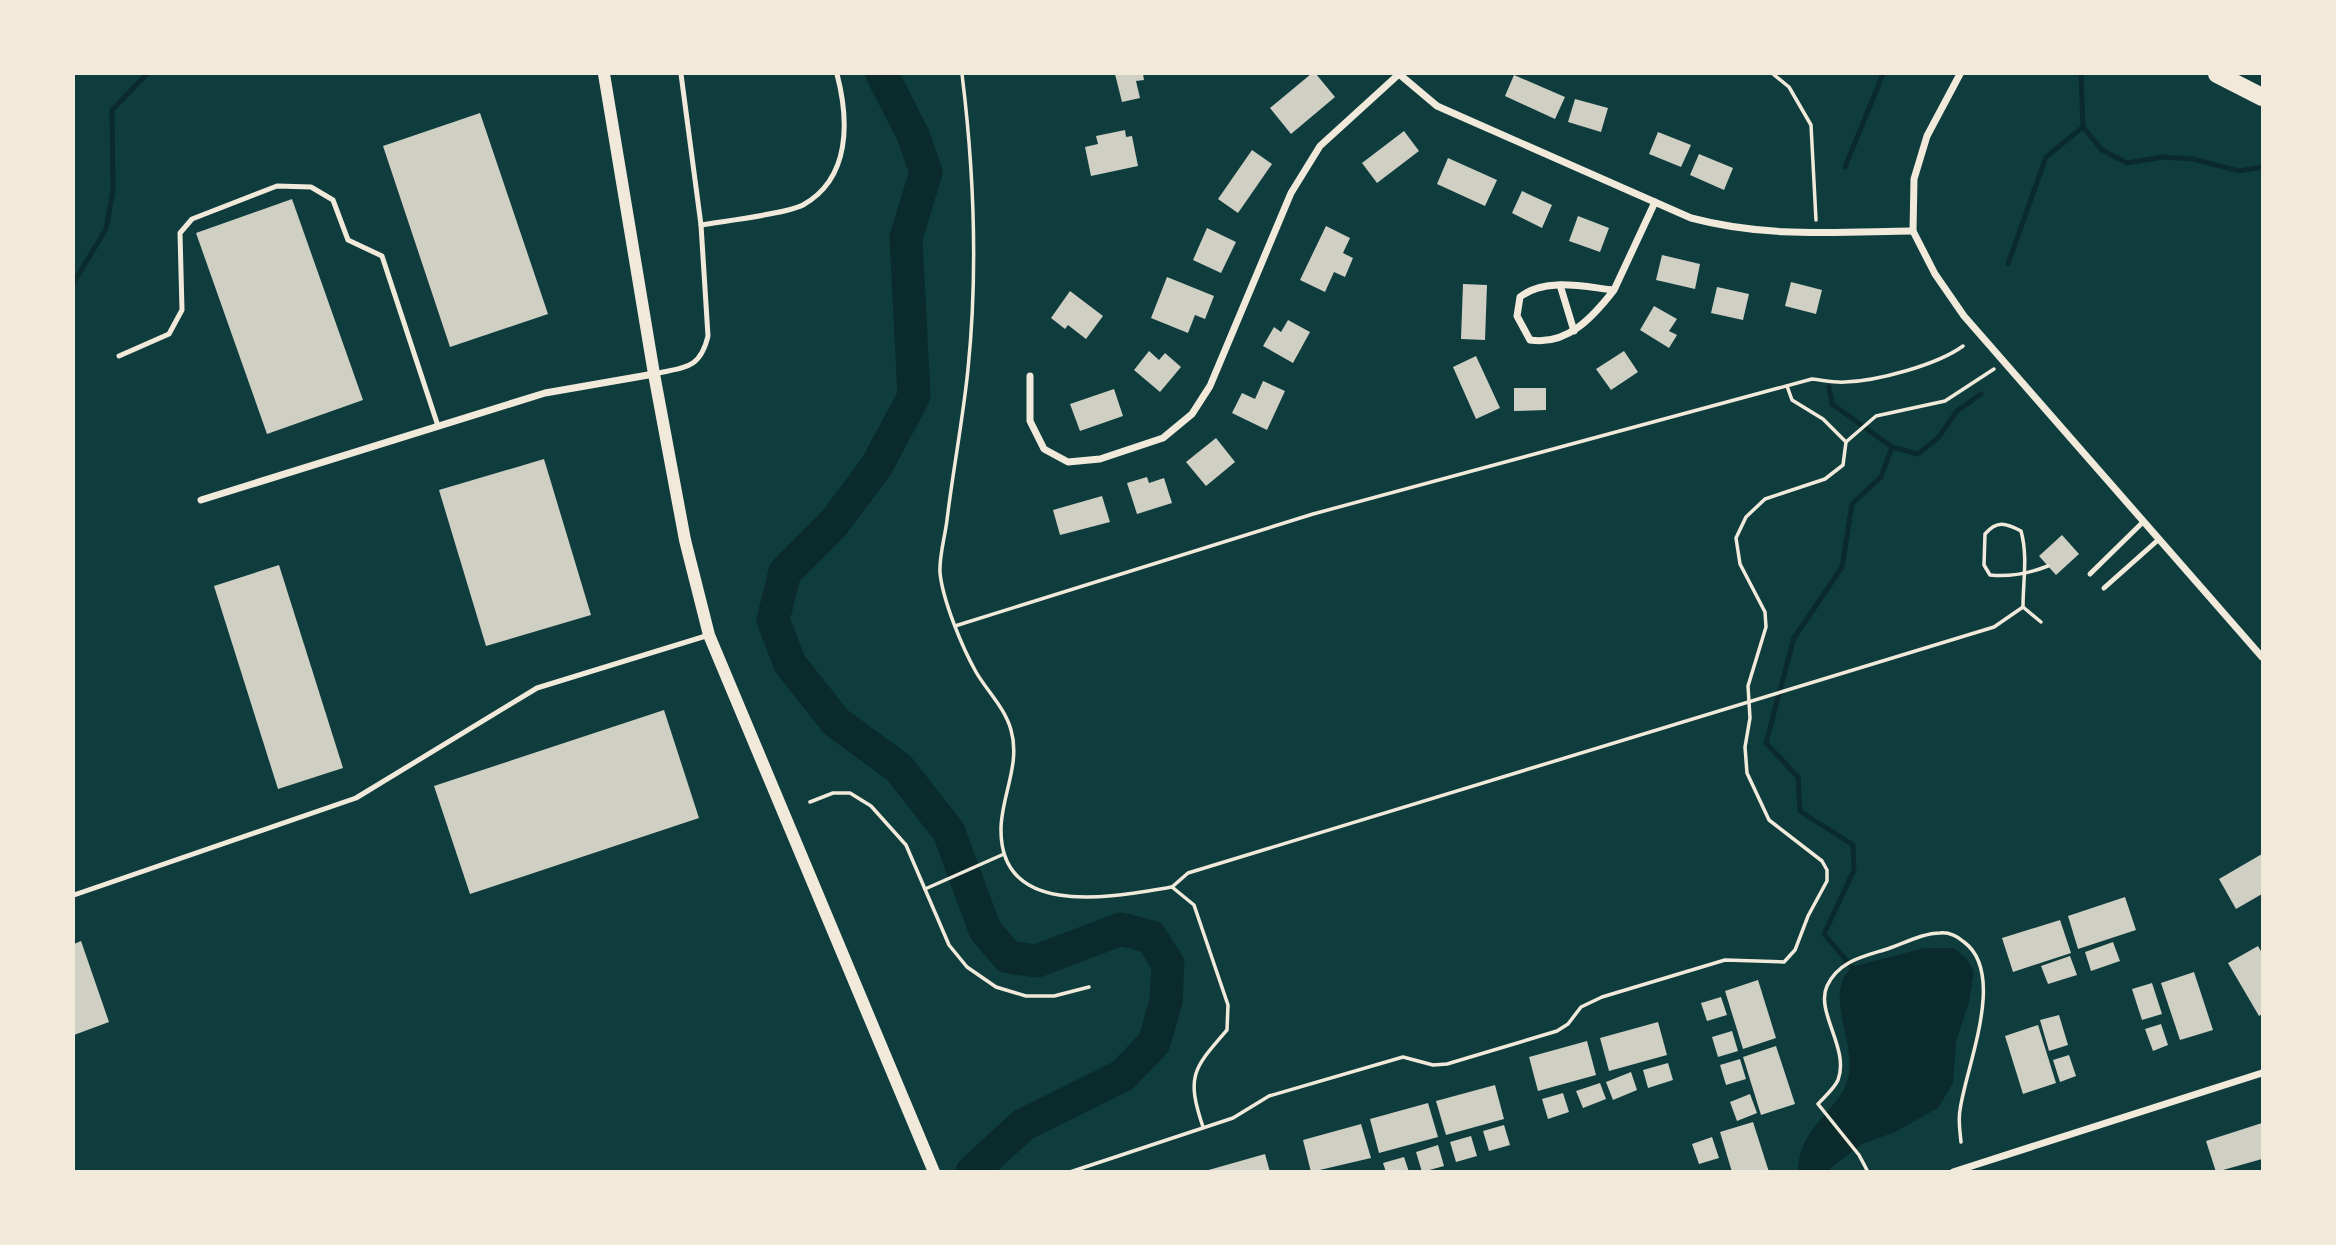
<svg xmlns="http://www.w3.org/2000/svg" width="2336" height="1245" font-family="Helvetica,sans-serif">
<rect width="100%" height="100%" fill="#0f3d3e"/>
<!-- water -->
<path fill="#0a2a2b" d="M1924,948H1954L1967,959L1974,972L1969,1002L1956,1042L1953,1083L1938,1108L1895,1132L1862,1144L1827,1171L1798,1172C1799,1123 1843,1110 1849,1074C1855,1040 1823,993 1852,967Z"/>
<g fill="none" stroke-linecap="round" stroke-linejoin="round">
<!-- stream -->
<g stroke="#0a2a2b" stroke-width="5">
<path d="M2081,74L2083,127L2102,150L2127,163L2163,157L2193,159L2239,171L2262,167"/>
<path d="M1845,167L1883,74"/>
<path d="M2008,264L2046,157L2083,127"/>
<path d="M74,282L106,229L113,190L112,110L147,74"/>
<path d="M1829,387L1832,404L1892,447"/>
<path d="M1852,967L1824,934L1854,870L1853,845L1800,811L1798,777L1766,743L1794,638L1842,567L1852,504L1881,477L1892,447L1918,454L1938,438L1957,411L1981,394"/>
</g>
<!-- river -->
<path stroke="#0a2a2b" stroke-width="33" d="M882,74L913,135L926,172L906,238L914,396L876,467L834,523L785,572L773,620L790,664L836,722L899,768L949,832L985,930L1008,957L1037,961L1121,929L1151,937L1168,964L1166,1001L1154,1043L1122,1076L1023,1125L972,1172"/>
</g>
<!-- building -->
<g fill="#cfcfc3">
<path d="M1115,74H1143L1144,80L1136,81L1140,98L1122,102Z"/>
<path d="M1311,74H1316L1335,97L1291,134L1270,108Z"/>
<path d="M1514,75L1565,97L1555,119L1505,96Z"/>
<path d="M1575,99L1608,108L1601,132L1568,122Z"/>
<path d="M480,113L548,314L450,347L383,146Z"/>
<path d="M1125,130L1126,137L1132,136L1138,166L1091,176L1085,147L1098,144L1096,136Z"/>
<path d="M1404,131L1419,151L1377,183L1362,163Z"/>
<path d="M1658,132L1691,145L1681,167L1649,154Z"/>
<path d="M1252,150L1272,164L1238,213L1218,199Z"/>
<path d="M1699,154L1733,168L1724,190L1690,175Z"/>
<path d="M1448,158L1497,180L1485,206L1437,184Z"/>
<path d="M1522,191L1552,205L1542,228L1512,213Z"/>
<path d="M292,199L363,400L267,434L196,233Z"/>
<path d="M1578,216L1609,228L1600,252L1569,241Z"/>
<path d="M1326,226L1350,238L1343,253L1353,258L1345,277L1334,272L1325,292L1300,280Z"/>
<path d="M1207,228L1236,242L1221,273L1193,260Z"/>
<path d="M1662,255L1700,264L1695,289L1656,280Z"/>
<path d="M1167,277L1214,296L1205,319L1195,315L1188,333L1151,318Z"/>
<path d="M1791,282L1822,290L1816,314L1785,306Z"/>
<path d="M1463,284L1487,285L1485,340L1461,339Z"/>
<path d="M1717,287L1749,294L1743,320L1711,313Z"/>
<path d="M1070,291L1103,316L1086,339L1068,325L1065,329L1051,318Z"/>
<path d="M1654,306L1677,319L1669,331L1677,335L1669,348L1640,330Z"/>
<path d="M1288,320L1310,332L1293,363L1263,346L1274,327L1281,332Z"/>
<path d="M1149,351L1159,360L1165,353L1181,367L1160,392L1134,370Z"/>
<path d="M1624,351L1638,372L1611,390L1596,369Z"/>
<path d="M1476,356L1500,408L1476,419L1453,367Z"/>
<path d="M1263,381L1285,391L1267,430L1232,413L1242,393L1255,399Z"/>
<path d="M1514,388H1546V410L1514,411Z"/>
<path d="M1114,389L1123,416L1080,431L1070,404Z"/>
<path d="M1216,438L1235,462L1206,486L1186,462Z"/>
<path d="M544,459L591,615L486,646L439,490Z"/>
<path d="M1147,477L1149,483L1164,478L1172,503L1137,514L1127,483Z"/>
<path d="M1102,496L1110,522L1060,535L1053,510Z"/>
<path d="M2062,535L2079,554L2056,575L2039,556Z"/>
<path d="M279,565L343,768L278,789L214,586Z"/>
<path d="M664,710L699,818L470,894L434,786Z"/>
<path d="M2262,854V894L2236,909L2219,879Z"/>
<path d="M2125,897L2136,930L2078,949L2068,916Z"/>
<path d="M2060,920L2071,953L2013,972L2002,938Z"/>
<path d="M81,941L109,1022L74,1035V944Z"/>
<path d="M2113,942L2120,961L2091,971L2085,952Z"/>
<path d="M2258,946L2262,953V1014L2259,1016L2228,963Z"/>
<path d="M2070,956L2077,975L2048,984L2041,966Z"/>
<path d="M2194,972L2213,1030L2180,1040L2161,983Z"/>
<path d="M1758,980L1776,1038L1743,1049L1725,991Z"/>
<path d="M2152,983L2162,1014L2142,1020L2132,989Z"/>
<path d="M1721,997L1727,1015L1707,1021L1701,1003Z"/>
<path d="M2059,1015L2068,1045L2049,1051L2040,1020Z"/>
<path d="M1658,1022L1667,1055L1609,1071L1600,1038Z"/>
<path d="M2161,1024L2168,1045L2153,1051L2145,1029Z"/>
<path d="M2038,1025L2056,1083L2023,1094L2005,1036Z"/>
<path d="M1732,1031L1738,1051L1718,1057L1712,1037Z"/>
<path d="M1587,1041L1596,1075L1538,1091L1529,1057Z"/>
<path d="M1776,1046L1795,1104L1761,1115L1743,1057Z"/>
<path d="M2069,1055L2076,1076L2060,1082L2053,1060Z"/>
<path d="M1740,1059L1746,1079L1726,1085L1720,1065Z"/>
<path d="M1668,1063L1673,1080L1648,1088L1643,1070Z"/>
<path d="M1631,1072L1637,1090L1613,1100L1606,1082Z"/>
<path d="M1600,1083L1606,1099L1583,1108L1576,1091Z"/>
<path d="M1495,1085L1504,1119L1446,1135L1436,1101Z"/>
<path d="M1563,1093L1569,1112L1548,1119L1542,1099Z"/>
<path d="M1750,1094L1757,1113L1737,1121L1730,1102Z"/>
<path d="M1428,1103L1438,1137L1379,1153L1370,1119Z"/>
<path d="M1753,1122L1769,1172H1732L1720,1132Z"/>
<path d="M2262,1123V1159L2216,1172L2206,1141Z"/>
<path d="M1361,1124L1371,1158L1311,1172L1303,1140Z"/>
<path d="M1504,1125L1510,1145L1489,1151L1483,1131Z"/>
<path d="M1471,1136L1477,1156L1456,1162L1450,1142Z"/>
<path d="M1712,1137L1719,1158L1699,1164L1692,1144Z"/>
<path d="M1438,1145L1444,1166L1422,1172L1416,1152Z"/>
<path d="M1265,1154L1270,1172H1205V1171Z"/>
<path d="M1404,1157L1409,1172H1386L1383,1163Z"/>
</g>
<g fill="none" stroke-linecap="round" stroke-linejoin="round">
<!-- path -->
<g stroke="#f1e9da" stroke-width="3.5">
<path d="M962,74C974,171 978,271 968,369C963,419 953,470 947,520C945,537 939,556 940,573C943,601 962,647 976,672C987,691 1005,708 1011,730C1021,764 1001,797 1001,829C1000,921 1116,896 1172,887L1194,905L1228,1005L1227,1030C1193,1069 1186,1076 1203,1127"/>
<path d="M1773,74L1789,87L1811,125L1816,220"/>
<path d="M1846,442L1876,416L1945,401L1994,369"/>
<path d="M2041,622L2023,607C2023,581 2028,556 2021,531C2006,523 1997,520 1985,534L1984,565L1990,575C2009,577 2030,573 2048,566"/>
<path d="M955,626L1313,514L1812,379C1823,380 1834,383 1845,382C1877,381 1937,365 1963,346"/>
<path d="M810,802L833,793H850L871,806L906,845L949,945L967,967L996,987L1026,996H1054L1089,987"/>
<path d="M1172,887L1188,873L1994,627L2023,607"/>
<path d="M925,889L1004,854"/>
<path d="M1070,1172L1233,1118L1269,1096L1403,1057L1433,1065L1447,1064L1557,1031L1568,1024L1581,1007L1602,997L1725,960L1784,962L1795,950L1808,916L1827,881V870L1822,861L1769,820L1747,773L1745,747L1750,718L1748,686L1766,627L1765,612L1740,564L1736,538L1746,517L1765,499L1825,479L1843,465L1846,442L1823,419L1792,400L1787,386"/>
<path d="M1868,1172L1859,1155L1818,1104C1824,1097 1834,1089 1838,1080C1850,1049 1815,1012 1827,986C1838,962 1861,957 1884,950C1901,945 1922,933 1940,933C1950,932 1957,936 1964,942C2007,974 1966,1066 1960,1110C1958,1121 1960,1131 1961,1142"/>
</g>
<!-- service -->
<g stroke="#f1e9da" stroke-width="5">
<path d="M701,225C724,221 785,214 803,205C851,178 849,120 837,74"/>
<path d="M119,356L169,334L182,310L180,233L192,219L277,186L311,187L333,200L348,240L382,256L438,426"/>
<path d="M654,374C684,367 700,370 708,336L701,225L681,74"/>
<path d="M2090,574L2143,522"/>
<path d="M2104,588L2158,540"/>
<path d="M74,895L356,798L537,688L709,635"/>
</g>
<!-- minor -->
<g stroke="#f1e9da" stroke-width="7">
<path d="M1399,74L1437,106L1691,218C1766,238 1836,232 1913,231"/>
<path d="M1960,74L1927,136L1914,179L1913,231L1935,274L1964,316L2262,657"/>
<path d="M1560,285L1574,331"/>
<path d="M1614,290C1593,317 1567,346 1530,340L1517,316L1520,297C1545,277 1585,287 1614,290L1655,202"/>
<path d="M1030,376V421L1044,449L1068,462L1100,459L1163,438L1192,414L1210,386L1291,193L1320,146L1399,74"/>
<path d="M201,500L545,393L654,374"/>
<path d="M1953,1172L2262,1073"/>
</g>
<!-- tertiary -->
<path stroke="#f1e9da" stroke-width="12" d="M604,74L654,374L685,540L709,635L934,1172"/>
<!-- trunk -->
<path stroke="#f1e9da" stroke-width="18" d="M2217,74L2262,97"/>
</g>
<!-- border -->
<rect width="2336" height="1245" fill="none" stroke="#f1e9da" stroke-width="150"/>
</svg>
